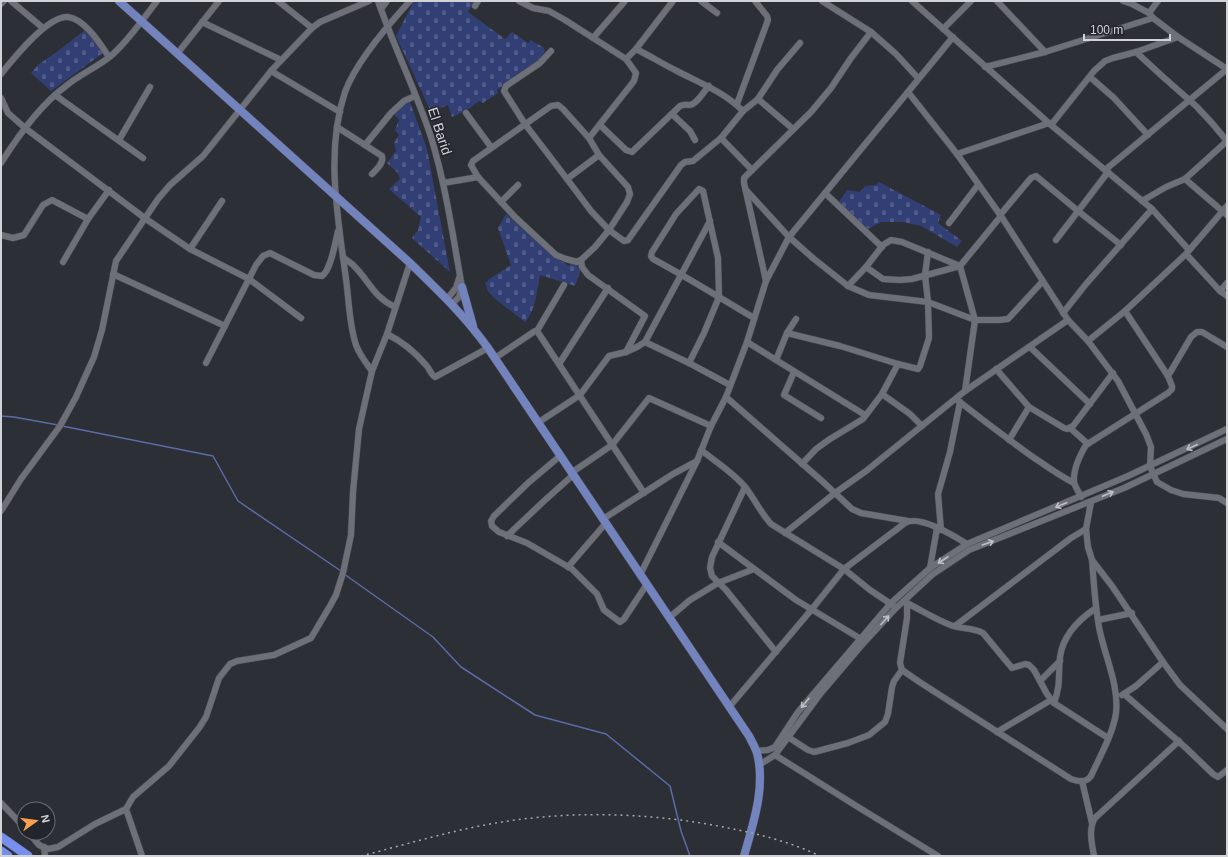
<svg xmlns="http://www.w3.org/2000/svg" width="1228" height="857" font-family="Helvetica,sans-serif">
<defs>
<pattern id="cemetery-stones" width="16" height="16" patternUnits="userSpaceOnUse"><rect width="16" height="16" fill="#323f75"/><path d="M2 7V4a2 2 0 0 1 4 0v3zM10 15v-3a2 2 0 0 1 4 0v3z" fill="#4f5a88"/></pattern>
</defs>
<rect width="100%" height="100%" fill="#2d2f36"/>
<!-- cemetery -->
<g fill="url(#cemetery-stones)">
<path d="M414,1H475L468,12L505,39L512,32L528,43L531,40L544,48L545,51L537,64L522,72L497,90L498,93L483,103L479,101L467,110L452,117L448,105L431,112L396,36Z"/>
<path d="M85,30L97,42L103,53L51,91L31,73L39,64L54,54Z"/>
<path d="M410,102L427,149L450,272L412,238L418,230L421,217L389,189L400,179L398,173L387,163L396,151L394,143L399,135L395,130L399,120L393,113L401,106Z"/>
<path d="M879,182L941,215L938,223L962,241L957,247L921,226L903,222H881L868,229L839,202L847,190L860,192L865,186L876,185Z"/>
<path d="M506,214L558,259L569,266L572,262L581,269L575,286L540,275C537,289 536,311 525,322L494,298L488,291L485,283L488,281V280L511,265L498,228Z"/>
</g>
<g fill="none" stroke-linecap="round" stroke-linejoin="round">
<!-- stream -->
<g stroke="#5b6ba7" stroke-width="1.5">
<path d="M1,416L14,417L58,425"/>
<path d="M62,426L213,456L238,501L341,571"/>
<path d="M344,574L433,637L461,667L535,715L606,734L670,786L681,831L690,856"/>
</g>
<!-- minor casing -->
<g stroke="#4a4c51" stroke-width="7">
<g id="minor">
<path d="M11,1L43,28"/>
<path d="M278,1L312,28"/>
<path d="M378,1C394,47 416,91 431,137C446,186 453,237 462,287L459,297L452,304"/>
<path d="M519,1L533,8L549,11L565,20L626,59L636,73L634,81L589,138L599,155L567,179L591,211L609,230L624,241L628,240L681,165L685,162L693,161L721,138L743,111L758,99L777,70L800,43"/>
<path d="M701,1L717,13"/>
<path d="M822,1L871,32L896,54L918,78"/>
<path d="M912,1L1051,125L1152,209L1189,250"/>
<path d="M997,1L1045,52"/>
<path d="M1123,1L1132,4L1149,13L1153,18L1178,37L1227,69"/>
<path d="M1,4L4,1"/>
<path d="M475,6L478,1"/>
<path d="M381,9L387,1"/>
<path d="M1149,13L1158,1"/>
<path d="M202,22L281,60"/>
<path d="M943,29L971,1"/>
<path d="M593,38L625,1"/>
<path d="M636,49C650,56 663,64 677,71C700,83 724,92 743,111"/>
<path d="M551,51L540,63L506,86L504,91L525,124L567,179"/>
<path d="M1136,52L1162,76L1196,106L1211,122L1227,141"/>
<path d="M177,54L219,1"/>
<path d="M626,59L636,49L673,1"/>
<path d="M985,67L1045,52L1153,18"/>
<path d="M271,71L340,112"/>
<path d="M1,74C13,59 48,15 68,17C85,19 101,45 109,57"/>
<path d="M1090,77L1114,98L1148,135"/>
<path d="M908,92L957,154L1001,216L1068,320L1088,341L1118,381L1146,434L1151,447L1150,466L1157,482L1171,490L1183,494L1219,498L1227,503"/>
<path d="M55,95L143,158"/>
<path d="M1,98L8,113L25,128L146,219L190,249L249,279L301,318"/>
<path d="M758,99L793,129"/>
<path d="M737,104L768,20L767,16L755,1"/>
<path d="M466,113L491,147"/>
<path d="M672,114L690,131L695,140"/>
<path d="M600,125L626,150L632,152L680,106C684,104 685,105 690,105C697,104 704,91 709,86"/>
<path d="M1051,125L1094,71L1105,61L1113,58L1136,52L1178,37"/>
<path d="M337,127L382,156C384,163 377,169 372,174"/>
<path d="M721,138L752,170"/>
<path d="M119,140L150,87"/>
<path d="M365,145L391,113L404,101L415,96"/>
<path d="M957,154L1049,123"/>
<path d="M1,163C18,136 40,105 66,86C80,74 98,67 112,55C129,40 143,19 157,1"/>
<path d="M1105,170L1227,69"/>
<path d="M478,177L471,165L473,161L551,106L558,105L563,109L589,138"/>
<path d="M1185,179L1227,215"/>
<path d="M443,183L478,177L515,217L556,255L566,259L577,262L581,260L595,247L609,230L627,202L630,194L628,187L599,155"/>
<path d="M746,190L789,237L814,259L848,286L869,295L928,302L975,320H999L1008,319L1042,282"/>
<path d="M825,193L882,247"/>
<path d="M1142,201L1166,187L1185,179L1227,141"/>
<path d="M501,202L518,185"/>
<path d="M1000,215L1031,178L1036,176L1078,211L1121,245"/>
<path d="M949,223L978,185"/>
<path d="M1,235L13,238L24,235L43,205L52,200L88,219"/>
<path d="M1056,240L1108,172"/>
<path d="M190,249L222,201"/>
<path d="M1186,254L1220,291L1227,296"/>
<path d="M343,257C346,260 350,262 353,265C369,280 373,297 395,307"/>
<path d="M581,260L582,267L588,275L645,316L626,352"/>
<path d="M63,262L88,219L109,190"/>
<path d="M960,266L975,320L965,391"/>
<path d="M866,267L883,279L900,280L912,279L960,266L1001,216"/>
<path d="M113,274L225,326"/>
<path d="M766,281L744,183V178L811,112L831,88L851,58L871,32"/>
<path d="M848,286L866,267L883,245L891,240L902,242L960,266"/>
<path d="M1220,291L1227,283"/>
<path d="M447,299L456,288L459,278"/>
<path d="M1063,313L1086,284L1152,209"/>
<path d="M537,331L644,493"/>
<path d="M787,333L840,346L898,364L918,369L920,366L929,338L928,302L925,275L928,252"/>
<path d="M387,334C401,341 415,352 426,365C430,369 430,374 435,377L488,348"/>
<path d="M1088,341L1125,311L1186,254L1227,206"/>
<path d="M645,342L689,363L730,385"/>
<path d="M747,342L776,360L865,415"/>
<path d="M1030,347L1090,404"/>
<path d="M495,358L535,331H537L564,285"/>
<path d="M776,360L787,333L796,319"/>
<path d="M206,363L256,265L263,256L270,253L314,275L322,276C331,270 335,243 338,231"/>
<path d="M689,363L704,333L719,297L718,258L703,191L699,189L676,214L652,252L651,256L653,259C687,277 720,298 754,318"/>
<path d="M559,364L608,288"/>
<path d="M996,369L1029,407L1064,428L1067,429L1073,426L1113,373"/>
<path d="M372,371L387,334L410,263"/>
<path d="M794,372L784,395L821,418"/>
<path d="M1168,376L1191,337L1197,332H1202L1227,347"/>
<path d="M882,394L910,414L922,426"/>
<path d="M726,397L822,481L852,509L861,513L908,521"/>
<path d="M956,399C980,418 1005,437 1030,455C1045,465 1058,475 1074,483"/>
<path d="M539,422L580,395L609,356L626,352L637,347L645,342L710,221"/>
<path d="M1070,428L1088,444"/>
<path d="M1009,440L1029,407"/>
<path d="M701,450C716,462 734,473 746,488C755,500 761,513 771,524L844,569L870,590L894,606"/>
<path d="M560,456L528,483L494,516L491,521L492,526L499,532L527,543L572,569L597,594L604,610L620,622L624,619L647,584"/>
<path d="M802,464L816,449L830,439L863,419L882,394L898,364"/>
<path d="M571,473L612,445L649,398L711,426"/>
<path d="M745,487L712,557L710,568L712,576L726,590L776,652"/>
<path d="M1081,497C1079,492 1075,487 1074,482C1073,469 1080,455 1086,445L1168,393L1172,389V386L1168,376L1125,311"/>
<path d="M1091,502L1086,529L1088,547L1092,560L1112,586L1163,662L1180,685L1227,729"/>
<path d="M1,511L21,479L60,426L76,397L94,357L102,330L116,261L158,199L170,185L203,156L271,71L312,28L320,22L369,1"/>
<path d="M603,519L673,474L697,461"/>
<path d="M941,530L938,494L950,452L960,402"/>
<path d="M785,533L835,493L866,471L965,391L1068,320"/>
<path d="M507,536L544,501L573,475"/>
<path d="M718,542L796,600L861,639"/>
<path d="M568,567L606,523"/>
<path d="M930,568L937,528"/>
<path d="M640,575L697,461L711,426L726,397L747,342L766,281L789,237L953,37"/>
<path d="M905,602C921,610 936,620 953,626C963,629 974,628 983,633L1012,668L1025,664L1029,665L1034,670L1047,694L1054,703L1108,738"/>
<path d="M907,603V618L900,663L902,670L921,683L1071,779C1079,782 1086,783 1091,776C1100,756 1113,734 1116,713C1119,686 1106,659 1100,632C1095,608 1094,584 1092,560"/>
<path d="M670,617L690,600L718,583L754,569"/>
<path d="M1098,620L1132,613"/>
<path d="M955,626L1071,538L1086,529"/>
<path d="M1040,681L1060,661"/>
<path d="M1124,694L1186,748L1213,774L1218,777L1227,770"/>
<path d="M1122,695L1136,686L1163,662"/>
<path d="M1054,703C1061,684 1058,676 1060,657C1063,635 1078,620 1096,608"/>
<path d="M730,706L812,609L844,569L905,523C919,514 954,536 967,544"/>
<path d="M997,732L1051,700"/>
<path d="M788,737L808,750L814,752L848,743L869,735L885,722L888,714L892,687L894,681L902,670"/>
<path d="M756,751L768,750L775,747L798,712L891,603L930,568L967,544L1128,476L1227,429"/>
<path d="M775,755L858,807L938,856"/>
<path d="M759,765L775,755L821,693L861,646L895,609L933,574L969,550L1124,488L1227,439"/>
<path d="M1082,781L1092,823"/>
<path d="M1,803L24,827"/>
<path d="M29,833L39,845L43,847L48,849L58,847L95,824L126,809"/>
<path d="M44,847L45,856"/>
<path d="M142,856L126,809L133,797L169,766L199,728L206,717L219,678L230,664L237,661L274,655L311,638L330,606L336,595L343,573L351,535L353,492L359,429L372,371C366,363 359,354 356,345C349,324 349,300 346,279C338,218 325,152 345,92C356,62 388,25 410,1"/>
<path d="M1094,856C1092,844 1088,829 1095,818L1179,741"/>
</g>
</g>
<!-- major casing -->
<g stroke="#4a4c51" stroke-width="9">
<g id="major">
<path d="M119,1L410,263C438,290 465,316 488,348L749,736C752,742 755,747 757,753C766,787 753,824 744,856"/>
<path d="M462,287L473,326"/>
</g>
</g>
<!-- highway casing -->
<g stroke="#4a4c51" stroke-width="10">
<g id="highway">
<path d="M1,837L28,856"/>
<path d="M1,851L8,856"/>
</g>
</g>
<!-- minor -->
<use href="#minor" stroke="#6d7078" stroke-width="6"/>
<!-- major -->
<use href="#major" stroke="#7383be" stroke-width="8"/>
<!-- highway -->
<use href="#highway" stroke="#778fed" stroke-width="9"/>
<!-- rail -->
<path stroke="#a6a8ad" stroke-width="1.5" stroke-dasharray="2 4" stroke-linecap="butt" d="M361,856C404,845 446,832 490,824C562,811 635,812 707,824C746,831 784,839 820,856"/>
</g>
<!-- one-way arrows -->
<defs><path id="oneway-shaft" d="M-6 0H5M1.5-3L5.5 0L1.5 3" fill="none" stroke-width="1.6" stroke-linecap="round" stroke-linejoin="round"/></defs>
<g stroke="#bdbfc4">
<use href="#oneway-shaft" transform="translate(1192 447) rotate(155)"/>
<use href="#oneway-shaft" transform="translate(1108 494) rotate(-23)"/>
<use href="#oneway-shaft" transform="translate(1061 505) rotate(157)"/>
<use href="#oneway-shaft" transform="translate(988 543) rotate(-19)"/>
<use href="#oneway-shaft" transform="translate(943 560) rotate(147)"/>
<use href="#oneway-shaft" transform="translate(885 620) rotate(-48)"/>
<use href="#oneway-shaft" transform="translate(805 703) rotate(130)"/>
</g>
<g text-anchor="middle" stroke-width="3" stroke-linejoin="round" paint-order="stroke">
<!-- street labels -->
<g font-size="14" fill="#d1d3d7" stroke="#23252c">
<text transform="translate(440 131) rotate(72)" y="5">El Barid</text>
</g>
</g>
<!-- border -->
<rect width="1228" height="857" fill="none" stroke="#d1d3d7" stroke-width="4"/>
<!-- north arrow -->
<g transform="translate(36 821) rotate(76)"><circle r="19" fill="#23252c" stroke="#696b70"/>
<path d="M0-3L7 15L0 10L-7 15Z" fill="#f8a04b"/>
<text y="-6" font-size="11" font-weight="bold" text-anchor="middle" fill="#d1d3d7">N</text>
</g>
<!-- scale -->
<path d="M1084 34v6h86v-6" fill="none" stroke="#d1d3d7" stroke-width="2"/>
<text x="1090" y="34" font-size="12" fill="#d1d3d7" stroke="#23252c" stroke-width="3" paint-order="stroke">100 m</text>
</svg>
